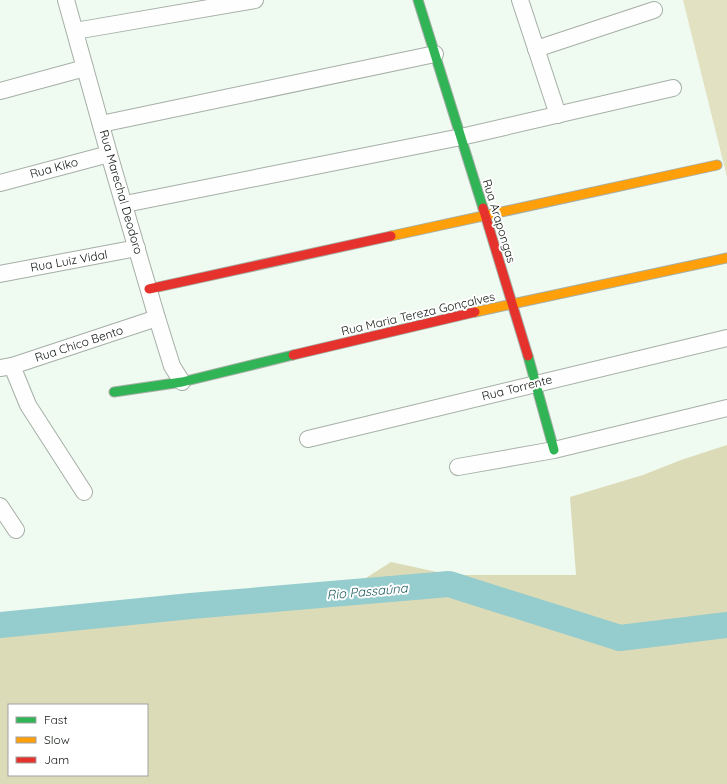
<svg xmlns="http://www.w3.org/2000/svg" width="727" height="784" font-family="Quicksand,sans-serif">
<rect width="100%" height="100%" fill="#effaf0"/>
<!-- green -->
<path fill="#e2e1c1" d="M683,0H727V177Z"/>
<!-- forest -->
<path fill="#dcdbb8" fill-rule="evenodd" d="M727,445V784H0V626L344,592L391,562L451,575H576L570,497L643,475L681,460ZM9,705H147V775H9Z"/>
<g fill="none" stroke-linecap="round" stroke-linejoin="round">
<!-- river -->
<path stroke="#95cccd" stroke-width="26" d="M0,625L191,606L449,584L620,638L727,625"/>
<!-- street casing -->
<g stroke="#a6afa7" stroke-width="18">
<g id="street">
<path d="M66,0L109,154L157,318L172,366L182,382"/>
<path d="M520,0L558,115"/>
<path d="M75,31L255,0"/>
<path d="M536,49L654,10"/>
<path d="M0,91L85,68"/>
<path d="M101,124L435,54"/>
<path d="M0,183L109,154"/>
<path d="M125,204L461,137L673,88"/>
<path d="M0,274L137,248"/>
<path d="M12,366L28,405L84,492"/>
<path d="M0,368L12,366L157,318"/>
<path d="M308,439L727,338"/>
<path d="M458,467L554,450L727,408"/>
<path d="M0,506L16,530"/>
</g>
</g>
<!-- fast casing -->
<g stroke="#a6afa7" stroke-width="11">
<g id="fast">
<path d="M418,0L483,208"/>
<path d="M528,356L554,450"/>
<path d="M114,392L182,382L293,355"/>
</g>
</g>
<!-- slow casing -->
<g stroke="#a6afa7" stroke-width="11">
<g id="slow">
<path d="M391,236L717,165"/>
<path d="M475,312L727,258"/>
</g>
</g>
<!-- jam casing -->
<g stroke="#a6afa7" stroke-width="11">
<g id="jam">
<path d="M483,208L528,356"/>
<path d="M149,289L391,236"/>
<path d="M293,355L475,312"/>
</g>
</g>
<!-- street -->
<use href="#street" stroke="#fdfefd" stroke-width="16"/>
<!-- fast -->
<use href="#fast" stroke="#30b455" stroke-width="9"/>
<!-- slow -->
<use href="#slow" stroke="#ff9f0a" stroke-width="9"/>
<!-- jam -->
<use href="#jam" stroke="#e5322d" stroke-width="9"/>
</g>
<g text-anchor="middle" stroke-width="4" stroke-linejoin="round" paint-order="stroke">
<!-- street labels -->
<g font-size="12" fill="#0e150f" stroke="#fff">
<text transform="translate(54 168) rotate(-15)" y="4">Rua Kiko</text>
<text transform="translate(121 192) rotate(74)" y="4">Rua Marechal Deodoro</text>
<text transform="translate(499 221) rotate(73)" y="4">Rua Arapongas</text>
<text transform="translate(69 261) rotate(-10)" y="4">Rua Luiz Vidal</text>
<text transform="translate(418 314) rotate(-13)" y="4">Rua Maria Tereza Gonçalves</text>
<text transform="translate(79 344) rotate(-18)" y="4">Rua Chico Bento</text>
<text transform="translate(517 388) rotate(-14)" y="4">Rua Torrente</text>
</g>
<!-- water labels -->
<g font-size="13" font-style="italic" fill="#1f5d61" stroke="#fff">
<text transform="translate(367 591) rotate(-5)" y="5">Rio Passaúna</text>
</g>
</g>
<!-- legend -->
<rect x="8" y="704" width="140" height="72" fill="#ffffff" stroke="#9fa19f"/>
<rect x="16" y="717" width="20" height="6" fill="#30b455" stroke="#9fa19f"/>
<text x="44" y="724" font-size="12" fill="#0e150f">Fast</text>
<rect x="16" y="737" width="20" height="6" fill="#ff9f0a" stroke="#9fa19f"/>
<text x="44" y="744" font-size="12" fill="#0e150f">Slow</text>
<rect x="16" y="757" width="20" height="6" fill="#e5322d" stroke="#9fa19f"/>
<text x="44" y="764" font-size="12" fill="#0e150f">Jam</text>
</svg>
